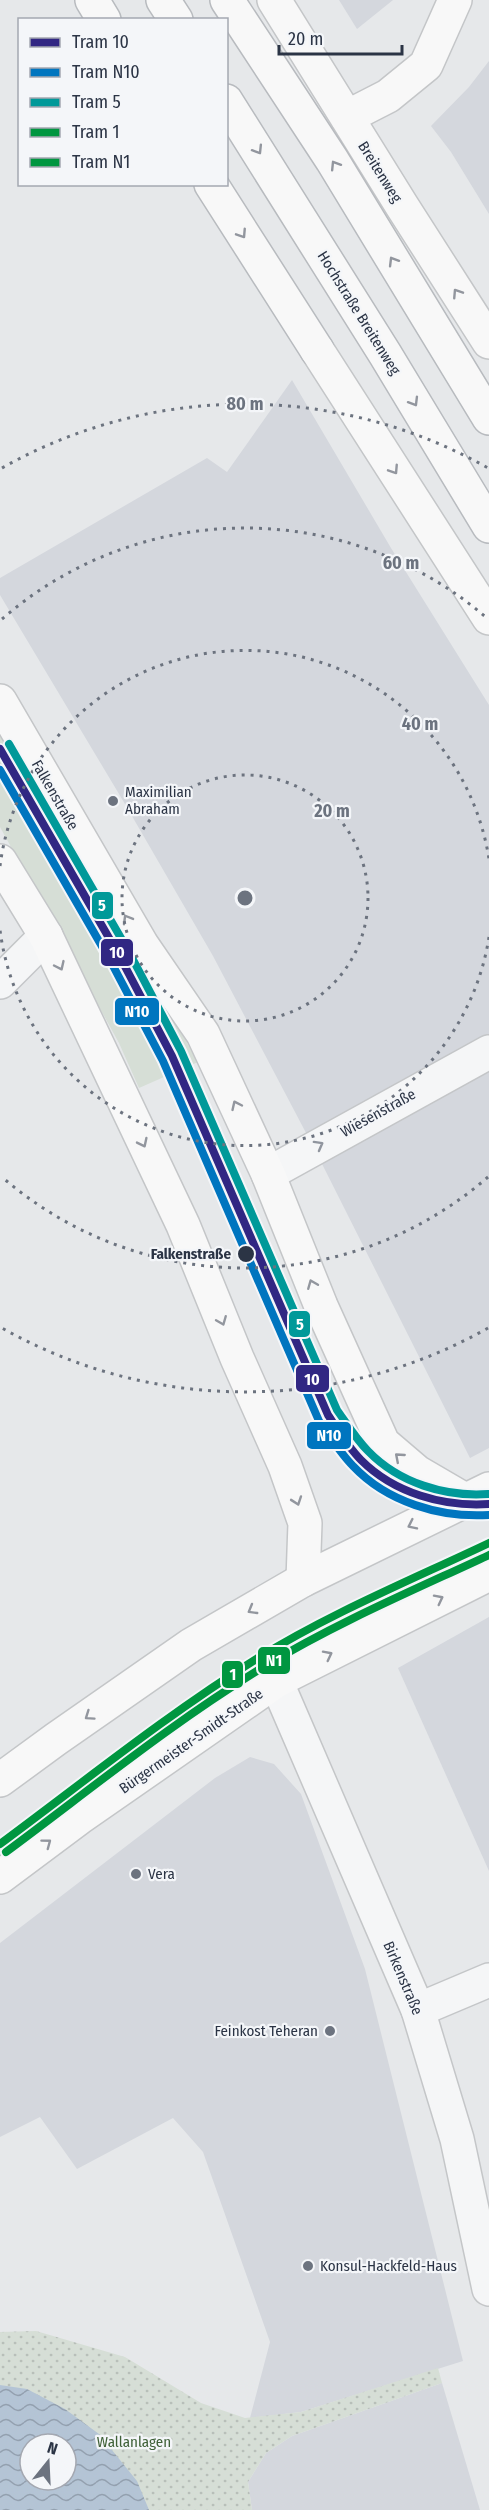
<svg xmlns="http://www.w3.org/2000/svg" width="489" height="2510" font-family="'Fira Sans Condensed',sans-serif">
<defs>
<pattern id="park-dots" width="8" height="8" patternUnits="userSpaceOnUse" patternTransform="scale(1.5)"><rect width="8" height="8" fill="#d6ded6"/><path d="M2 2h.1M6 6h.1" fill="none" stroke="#b8bfb9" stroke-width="1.8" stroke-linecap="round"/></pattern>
<pattern id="water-waves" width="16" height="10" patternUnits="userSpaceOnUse" patternTransform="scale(1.5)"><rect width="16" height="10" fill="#b4c4d5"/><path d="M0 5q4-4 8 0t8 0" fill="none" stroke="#93a0af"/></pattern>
</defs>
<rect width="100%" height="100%" fill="#e6e8ea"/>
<!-- built -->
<g fill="#d4d7dd">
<path d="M339,0H393L357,29Z"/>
<path d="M489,61V214L451,152L431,126L469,87Z"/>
<path d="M292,380L391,548L489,705V1448L470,1458L315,1150L213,956L125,804L0,595V578L207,458L227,472Z"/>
<path d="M489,1617V1871L398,1668Z"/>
<path d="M250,1757L274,1764L301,1794L365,1969L463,2361L301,2412L250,2418L270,2342L203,2152L173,2118L77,2169L40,2117L0,2137V1943L215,1778Z"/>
<path d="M442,2383L480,2510H252L248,2482L266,2453L292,2436Z"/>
</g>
<!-- green -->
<path fill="#d6ded6" d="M0,731L172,1017L198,1062L139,1088L119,1043L0,827Z"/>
<!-- park -->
<path fill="url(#park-dots)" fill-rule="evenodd" d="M36,2331L125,2357L201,2403L245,2418L301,2412L438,2368L442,2383L292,2436L266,2453L248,2482L252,2510H0V2332ZM30,2444H66V2480H30Z"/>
<!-- water -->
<path fill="url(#water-waves)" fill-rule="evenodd" d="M0,2385L27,2389L65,2409L99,2434L137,2481L149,2510H0ZM30,2444H66V2480H30Z"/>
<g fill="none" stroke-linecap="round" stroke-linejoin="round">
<!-- street casing -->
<g stroke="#c4c6c8" stroke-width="36">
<g id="street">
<path d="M0,982L46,936"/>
<path d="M268,1174L489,1052"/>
<path d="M276,1681L418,2010L457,2139L489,2289"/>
<path d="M418,2010L489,1980"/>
</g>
</g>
<!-- secondary casing -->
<g stroke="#c4c6c8" stroke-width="36">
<g id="secondary">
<path d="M274,0L402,206L489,342"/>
<path d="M347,117L388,96L426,65L455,0"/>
<path d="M317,350L489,618"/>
<path d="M0,701L142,945L203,1034L268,1174L321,1306L383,1443L417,1472L465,1500"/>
<path d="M0,861L46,936L183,1225L237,1358L285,1466L305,1523L303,1580"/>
<path d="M0,1780L56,1739L191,1645L303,1580L489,1489"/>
<path d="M0,1877L79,1818L276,1681L489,1574"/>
</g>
</g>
<!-- highway casing -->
<g stroke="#b8bbbf" stroke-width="36">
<g id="highway">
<path d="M92,0L104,20"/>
<path d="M163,0L176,20"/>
<path d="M227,0L332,160L489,418"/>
<path d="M226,101L385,354L489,526"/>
<path d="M211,184L317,350"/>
</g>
</g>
<!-- street -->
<use href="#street" stroke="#f5f6f7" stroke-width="33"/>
<!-- secondary -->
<use href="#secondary" stroke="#f8f8f8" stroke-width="33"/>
<!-- highway -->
<use href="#highway" stroke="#f8f8f8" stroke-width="33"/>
<!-- tram-1 casing -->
<g stroke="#f4f6f9" stroke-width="12">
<path id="tram-1" d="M0,749L120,957L172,1056L328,1415C338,1430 348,1447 361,1460C394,1493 443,1507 489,1504"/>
</g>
<!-- tram-2 casing -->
<g stroke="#f4f6f9" stroke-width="12">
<path id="tram-2" d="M0,770L111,962L163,1061L319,1421C330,1436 340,1453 353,1466C387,1502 440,1518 489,1515"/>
</g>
<!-- tram-3 casing -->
<g stroke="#f4f6f9" stroke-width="12">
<path id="tram-3" d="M9,744L129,952L181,1051L337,1410C347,1424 356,1439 368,1451C399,1483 445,1497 488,1494"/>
</g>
<!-- tram-4 casing -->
<g stroke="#f4f6f9" stroke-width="12">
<path id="tram-4" d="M0,1844C85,1781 168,1714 258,1658C331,1613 411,1580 489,1543"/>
</g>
<!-- tram-5 casing -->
<g stroke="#f4f6f9" stroke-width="12">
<path id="tram-5" d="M6,1852C91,1789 174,1721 265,1666C336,1623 414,1590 489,1555"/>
</g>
<!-- tram-1 -->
<use href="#tram-1" stroke="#312783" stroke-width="8"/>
<!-- tram-2 -->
<use href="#tram-2" stroke="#0075bf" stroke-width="8"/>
<!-- tram-3 -->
<use href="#tram-3" stroke="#099" stroke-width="8"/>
<!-- tram-4 -->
<use href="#tram-4" stroke="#009640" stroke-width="8"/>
<!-- tram-5 -->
<use href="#tram-5" stroke="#009640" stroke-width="8"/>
</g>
<!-- one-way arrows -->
<defs><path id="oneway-chevron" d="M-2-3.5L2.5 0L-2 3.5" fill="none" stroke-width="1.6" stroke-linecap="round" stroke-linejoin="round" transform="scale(1.5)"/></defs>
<g stroke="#92969e">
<use href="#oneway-chevron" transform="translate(258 150) rotate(58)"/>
<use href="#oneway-chevron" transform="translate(335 165) rotate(-122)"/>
<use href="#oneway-chevron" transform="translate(242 234) rotate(57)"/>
<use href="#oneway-chevron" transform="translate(393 261) rotate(-121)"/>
<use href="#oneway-chevron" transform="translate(457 293) rotate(-123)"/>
<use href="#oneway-chevron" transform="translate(414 402) rotate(59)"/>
<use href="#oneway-chevron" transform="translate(394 470) rotate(57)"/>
<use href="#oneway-chevron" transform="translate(127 919) rotate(-120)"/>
<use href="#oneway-chevron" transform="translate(60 966) rotate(65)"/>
<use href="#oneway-chevron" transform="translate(236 1105) rotate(-115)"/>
<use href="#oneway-chevron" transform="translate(143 1143) rotate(64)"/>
<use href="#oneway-chevron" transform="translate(312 1284) rotate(-112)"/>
<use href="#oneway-chevron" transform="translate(222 1321) rotate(68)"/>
<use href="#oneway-chevron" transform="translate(399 1457) rotate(-139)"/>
<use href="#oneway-chevron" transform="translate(297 1501) rotate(71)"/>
<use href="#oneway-chevron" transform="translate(412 1525) rotate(154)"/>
<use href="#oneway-chevron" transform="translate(439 1599) rotate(-27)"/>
<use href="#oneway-chevron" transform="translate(252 1610) rotate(150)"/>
<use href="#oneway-chevron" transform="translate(328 1655) rotate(-27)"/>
<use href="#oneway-chevron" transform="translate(89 1716) rotate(145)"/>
<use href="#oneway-chevron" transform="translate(47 1843) rotate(-37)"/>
</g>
<use stroke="#90959e" href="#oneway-chevron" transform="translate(319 1145) rotate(-29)"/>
<!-- distance rings -->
<g fill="none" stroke="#6c737f" stroke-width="3" stroke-dasharray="3 6">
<circle cx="245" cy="898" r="123"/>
<path d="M489 937A247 247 0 0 1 0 930M0 866A247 247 0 0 1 489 859"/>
<path d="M488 1177A370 370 0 0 1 2 1177M2 619A370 370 0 0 1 488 619"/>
<path d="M488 1328A494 494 0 0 1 2 1328M2 468A494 494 0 0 1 488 468"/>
</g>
<!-- markers -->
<g fill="#6c737f" stroke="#f4f6f9" stroke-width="2">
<circle cx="113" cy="801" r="6"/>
<circle cx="136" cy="1874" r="6"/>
<circle cx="330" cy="2031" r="6"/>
<circle cx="308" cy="2266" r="6"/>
</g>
<circle fill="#2b3445" stroke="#f4f6f9" stroke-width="2" cx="246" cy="1254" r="9"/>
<g text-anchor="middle" stroke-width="4.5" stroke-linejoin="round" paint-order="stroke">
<!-- street labels -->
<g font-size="15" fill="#2b3445" stroke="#f4f6f9">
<text transform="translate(380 172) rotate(58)" y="5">Breitenweg</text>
<text transform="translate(359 313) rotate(58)" y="5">Hochstraße Breitenweg</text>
<text transform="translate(55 795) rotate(60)" y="5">Falkenstraße</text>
<text transform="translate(378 1113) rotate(-29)" y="5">Wiesenstraße</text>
<text transform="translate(191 1741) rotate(-35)" y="5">Bürgermeister-Smidt-Straße</text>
<text transform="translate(403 1978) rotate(67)" y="5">Birkenstraße</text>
</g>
<!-- poi labels -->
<g font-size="15" fill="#2b3445" stroke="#f4f6f9" text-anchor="start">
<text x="125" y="797">Maximilian<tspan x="125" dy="17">Abraham</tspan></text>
<text x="148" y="1879">Vera</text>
<text x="318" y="2036" text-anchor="end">Feinkost Teheran</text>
<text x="320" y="2271">Konsul-Hackfeld-Haus</text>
</g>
<!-- stop labels -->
<g font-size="15" font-weight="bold" fill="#2b3445" stroke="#f4f6f9" text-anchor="end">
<text x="231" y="1259">Falkenstraße</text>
</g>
<!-- park labels -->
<g font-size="15" fill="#3f6138" stroke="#f4f6f9">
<text x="134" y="2447">Wallanlagen</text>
</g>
</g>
<circle cx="245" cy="898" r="9" fill="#6c737f" stroke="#f4f6f9" stroke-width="3"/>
<g font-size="18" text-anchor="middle" font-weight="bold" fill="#6c737f" stroke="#f4f6f9" stroke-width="4.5" stroke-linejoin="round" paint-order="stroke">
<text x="245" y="410">80 m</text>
<text x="401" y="569">60 m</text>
<text x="420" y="730">40 m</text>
<text x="332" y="817">20 m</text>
</g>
<g stroke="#f4f6f9" stroke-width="2">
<rect x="91" y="891" width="23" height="29" rx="6" fill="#099"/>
<rect x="100" y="938" width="34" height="29" rx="6" fill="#312783"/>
<rect x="114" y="997" width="46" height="29" rx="6" fill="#0075bf"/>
<rect x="288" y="1310" width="23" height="28" rx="6" fill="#099"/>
<rect x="295" y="1364" width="35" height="29" rx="6" fill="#312783"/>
<rect x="306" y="1421" width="46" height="29" rx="6" fill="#0075bf"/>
<rect x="257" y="1646" width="34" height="29" rx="6" fill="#009640"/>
<rect x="221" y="1660" width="23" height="29" rx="6" fill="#009640"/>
</g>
<g font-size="16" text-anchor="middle" font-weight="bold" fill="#fff">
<text x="102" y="911">5</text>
<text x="117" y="958">10</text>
<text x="137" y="1017">N10</text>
<text x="300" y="1330">5</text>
<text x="312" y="1385">10</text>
<text x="329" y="1441">N10</text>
<text x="274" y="1666">N1</text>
<text x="233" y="1680">1</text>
</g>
<!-- legend -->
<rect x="18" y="18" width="210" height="168" fill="#f4f6f9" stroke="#a4a8b1" stroke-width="1.5"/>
<rect x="30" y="38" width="30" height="9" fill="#312783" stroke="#a4a8b1" stroke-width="1.5"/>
<text x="72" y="48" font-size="18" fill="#2b3445">Tram 10</text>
<rect x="30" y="68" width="30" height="9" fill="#0075bf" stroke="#a4a8b1" stroke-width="1.5"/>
<text x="72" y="78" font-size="18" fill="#2b3445">Tram N10</text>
<rect x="30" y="98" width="30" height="9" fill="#009999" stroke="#a4a8b1" stroke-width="1.5"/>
<text x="72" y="108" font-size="18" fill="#2b3445">Tram 5</text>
<rect x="30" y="128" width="30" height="9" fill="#009640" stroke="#a4a8b1" stroke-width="1.5"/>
<text x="72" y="138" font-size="18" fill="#2b3445">Tram 1</text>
<rect x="30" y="158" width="30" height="9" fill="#009640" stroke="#a4a8b1" stroke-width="1.5"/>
<text x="72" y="168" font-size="18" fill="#2b3445">Tram N1</text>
<!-- north arrow -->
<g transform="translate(48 2462) rotate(18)"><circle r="28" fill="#f4f6f9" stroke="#a4a8b1" stroke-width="1.5"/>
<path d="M0-4.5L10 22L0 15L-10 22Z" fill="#6c737f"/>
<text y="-9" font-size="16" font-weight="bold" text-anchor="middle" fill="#2b3445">N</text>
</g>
<!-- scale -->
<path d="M279 45v9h123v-9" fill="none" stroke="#2b3445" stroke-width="3"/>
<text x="288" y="45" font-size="18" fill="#2b3445" stroke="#f4f6f9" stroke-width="4.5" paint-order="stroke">20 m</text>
</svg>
